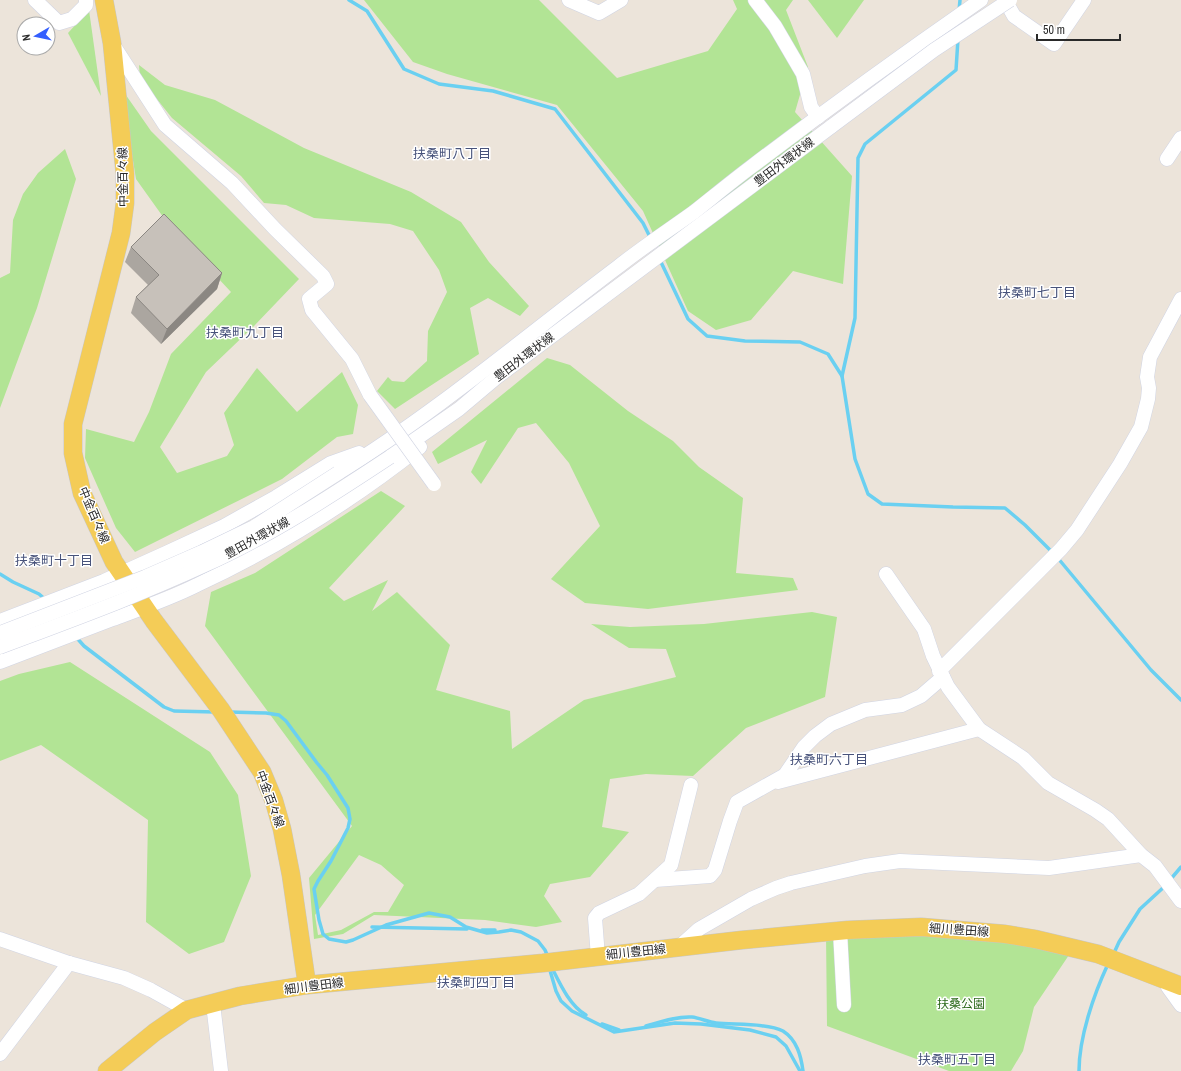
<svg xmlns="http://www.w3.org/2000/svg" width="1181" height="1071" font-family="'Archivo Narrow','Noto Sans JP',sans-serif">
<rect width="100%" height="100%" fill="#ece4da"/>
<!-- green -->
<g fill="#b2e495" fill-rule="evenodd">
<path d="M364,0H539L617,78L708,51L737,9L733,0H793L786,10L808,67L795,112L852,176L843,284L793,271L751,320L716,330L688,311L643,211L557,105L447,74L413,62Z"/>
<path d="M808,0H864L837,38Z"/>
<path d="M89,10L101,96L68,33Z"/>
<path d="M139,65L165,85L215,100L304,148L411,192L461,222L489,262L529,306L520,316L488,298L470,308L479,354L395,409L377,391L388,377L392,381L404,382L427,361L428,331L447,292L439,270L413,231L390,224L314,218L286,205L264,203L241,176L172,118L140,78Z"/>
<path d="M121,88L151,131L299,279L254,326L206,372L160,447L177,473L227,456L234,445L224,413L257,368L297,412L342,372L358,405L353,434L337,437L282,479L135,552L116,528L85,458L86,429L134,442L149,412L171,354L231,292L171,228L136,179Z"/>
<path d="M65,149L76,179L37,308L0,408V278L10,273L13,220L23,194L38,173Z"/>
<path d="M547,358L570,365L628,411L673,441L699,467L743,498L736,573L793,578L798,590L648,609L585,603L551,579L600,526L569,463L536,423L518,428L481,484L471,472L487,440L438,464L432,452Z"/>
<path d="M381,491L405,506L329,588L344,601L388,580L372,611L397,592L450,645L436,690L510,711L512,749L584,700L676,677L666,649L629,648L591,624L630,627L704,624L812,612L837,617L825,697L746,728L693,776L646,774L610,779L602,827L629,832L590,877L550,884L544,896L562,922L536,927L485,920L374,915L343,934L314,939L309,878L352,826L205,626L211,592L255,573ZM359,855L381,865L404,885L388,912H374L341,930L318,935L315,915Z"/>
<path d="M70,662L210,752L238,795L251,876L224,942L189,954L146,922L148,820L41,745L0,761V681L19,674Z"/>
<path d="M826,933H922L999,940L1069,955L1034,1007L1023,1051L1011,1071H949L827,1026Z"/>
</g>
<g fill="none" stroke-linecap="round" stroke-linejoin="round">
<!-- stream -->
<g stroke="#6ad0f1" stroke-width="3.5">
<path d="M349,0L367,11L404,69L439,84L493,91L555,109L643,223L651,239"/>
<path d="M959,11L960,0"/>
<path d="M660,260L688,319L707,336L745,341L800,342L828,354L842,376L855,459L868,494L882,504L953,507L1005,508L1025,525L1052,552"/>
<path d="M842,376L855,318L858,158L865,144L956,70L958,39"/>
<path d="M1057,557L1151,670L1181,700"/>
<path d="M0,574L13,582L39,594L46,600"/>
<path d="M76,637L84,646L164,707L174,711L215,712"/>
<path d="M229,712L266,713L279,715L286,721L317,763L327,775L348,808L350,819L348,828L331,861L318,881L314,889L319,920L323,934L329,939L346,942L353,940L386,925L429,913L450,917L466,927L487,933L499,932L511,930L521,932L538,941L545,950L548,957"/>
<path d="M1170,880L1181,867"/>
<path d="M372,927L467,929"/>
<path d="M482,930H495"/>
<path d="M1114,953L1119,942L1140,909L1165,886"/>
<path d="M549,967L556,991L561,1001L572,1011L614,1032L675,1023L701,1024L750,1030L776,1037L786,1046L800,1071"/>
<path d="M552,968C560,984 570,1006 586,1015"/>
<path d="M602,1024L619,1030"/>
<path d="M646,1026C660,1022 677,1016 692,1017C700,1018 708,1022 716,1023C733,1025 768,1023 783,1031C797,1040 801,1056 803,1071"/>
<path d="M1079,1071C1079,1037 1094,994 1108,964"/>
</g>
<!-- minor casing -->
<g stroke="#d0d4e3" stroke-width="15">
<g id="minor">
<path d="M35,0L59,23L72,19L86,5V0"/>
<path d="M569,0L599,13L621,0"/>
<path d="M755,0L775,26L803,74L811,107L818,117"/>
<path d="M1005,0L1014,16L1054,44L1084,0"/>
<path d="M112,43L165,125L232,183L275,229L323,276L327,284L309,299L312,310L352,359L370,395"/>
<path d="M1167,159L1181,138"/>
<path d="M390,457L459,409L497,377L832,126"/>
<path d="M338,473C437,412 526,336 619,266C643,247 669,230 694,212C713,197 731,182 751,167C826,110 903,54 981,0"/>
<path d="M886,574L924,629L933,656L948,687L979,729L1023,758L1048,783L1095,810L1108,819L1141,855L1155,866L1181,901"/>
<path d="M0,621L104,581L166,553L224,526L276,497L331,463L359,453"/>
<path d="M0,662C37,648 74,634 110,620C140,609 169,599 197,585C276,548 352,501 420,447"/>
<path d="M939,671L1061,549L1077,530L1120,464L1141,427L1148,399L1149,388L1147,377L1150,357L1181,299"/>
<path d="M778,782L979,729"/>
<path d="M655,880L710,876L715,870L730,821L737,802L785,775L804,747L815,736L831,724L865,710L902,705L921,696L943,677"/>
<path d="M840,931L844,1005"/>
<path d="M0,939L69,963L124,978L151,990L187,1010"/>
<path d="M679,947L699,929L751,899L776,888L791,883L865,866L900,861L1049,868L1141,855"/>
<path d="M598,957L595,918L599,913L639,894L671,865L691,785"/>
<path d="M1167,980L1168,987L1181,1005"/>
<path d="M213,1004L221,1071"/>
<path d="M0,1054L69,963"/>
</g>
</g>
<!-- major casing -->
<g stroke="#c7c7c7" stroke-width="19">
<g id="major">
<path d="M104,0L112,43L125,174V203L121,233L73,424V453L82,493L114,562L154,621L221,710L262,772L274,801L282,829L291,875L307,985"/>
<path d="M107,1071L155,1032L187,1010L240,996L307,985L543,963L742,940L848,930L921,927L1005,934L1035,939L1098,954L1181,986"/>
</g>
</g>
<!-- minor -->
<use href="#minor" stroke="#fff" stroke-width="14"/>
<!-- major -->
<use href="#major" stroke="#f4cc57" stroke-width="18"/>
<!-- minor-bridge casing -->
<g stroke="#d0d4e3" stroke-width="15" stroke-linecap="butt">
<g id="minor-bridge">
<path d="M832,126L934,50L1010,0"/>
<path d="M370,395L434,484"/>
<path d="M0,633L145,577L202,552L254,527L338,473"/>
<path d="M0,647C69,621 138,596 205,565C270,536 331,496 390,457"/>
</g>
</g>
<!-- minor-bridge -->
<use href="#minor-bridge" stroke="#fff" stroke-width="14"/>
</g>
<!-- wall -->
<path fill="#aba6a0" d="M131,247L222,273L217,289L161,344L131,313L136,297L148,285L125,262Z"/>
<!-- shaded-wall -->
<path fill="#8b8782" d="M222,273L217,289L161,344L167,329Z"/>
<!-- building -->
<path fill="#c7c1ba" stroke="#8b8782" d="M164,214L222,273L167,329L136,297L159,275L131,247Z"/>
<g text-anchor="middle" stroke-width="3" stroke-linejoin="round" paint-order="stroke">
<!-- street labels -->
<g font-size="12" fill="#292929" stroke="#fff">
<text transform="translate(784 162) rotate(-37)" y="4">豊田外環状線</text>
<text transform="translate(123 177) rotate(-91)" y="4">中金百々線</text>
<text transform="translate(524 357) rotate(-37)" y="4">豊田外環状線</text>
<text transform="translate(94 515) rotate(67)" y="4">中金百々線</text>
<text transform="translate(257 538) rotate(-29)" y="4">豊田外環状線</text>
<text transform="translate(270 799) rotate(70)" y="4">中金百々線</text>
<text transform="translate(959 930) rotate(4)" y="4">細川豊田線</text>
<text transform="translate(636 952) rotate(-6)" y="4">細川豊田線</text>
<text transform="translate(314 986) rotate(-7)" y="4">細川豊田線</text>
</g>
<!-- park labels -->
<g font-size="12" fill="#2a6818" stroke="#fff">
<text x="961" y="1008">扶桑公園</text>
</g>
<!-- neighbourhood labels -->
<g font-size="13" fill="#48537b" stroke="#fff">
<text x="452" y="158">扶桑町八丁目</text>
<text x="1037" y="297">扶桑町七丁目</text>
<text x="245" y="337">扶桑町九丁目</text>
<text x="54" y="565">扶桑町十丁目</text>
<text x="829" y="764">扶桑町六丁目</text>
<text x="476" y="987">扶桑町四丁目</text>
<text x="957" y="1064">扶桑町五丁目</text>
</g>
</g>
<!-- north arrow -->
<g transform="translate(36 36) rotate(261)"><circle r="19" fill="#ffffff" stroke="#a9a9a9"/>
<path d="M0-3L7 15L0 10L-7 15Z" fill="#355ffe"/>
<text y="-6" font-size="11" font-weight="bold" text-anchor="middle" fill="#292929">N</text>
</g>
<!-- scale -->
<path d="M1037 34v6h83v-6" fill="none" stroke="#292929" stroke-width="2"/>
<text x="1043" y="34" font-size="12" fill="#292929" stroke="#ffffff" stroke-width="3" paint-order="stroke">50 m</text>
</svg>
